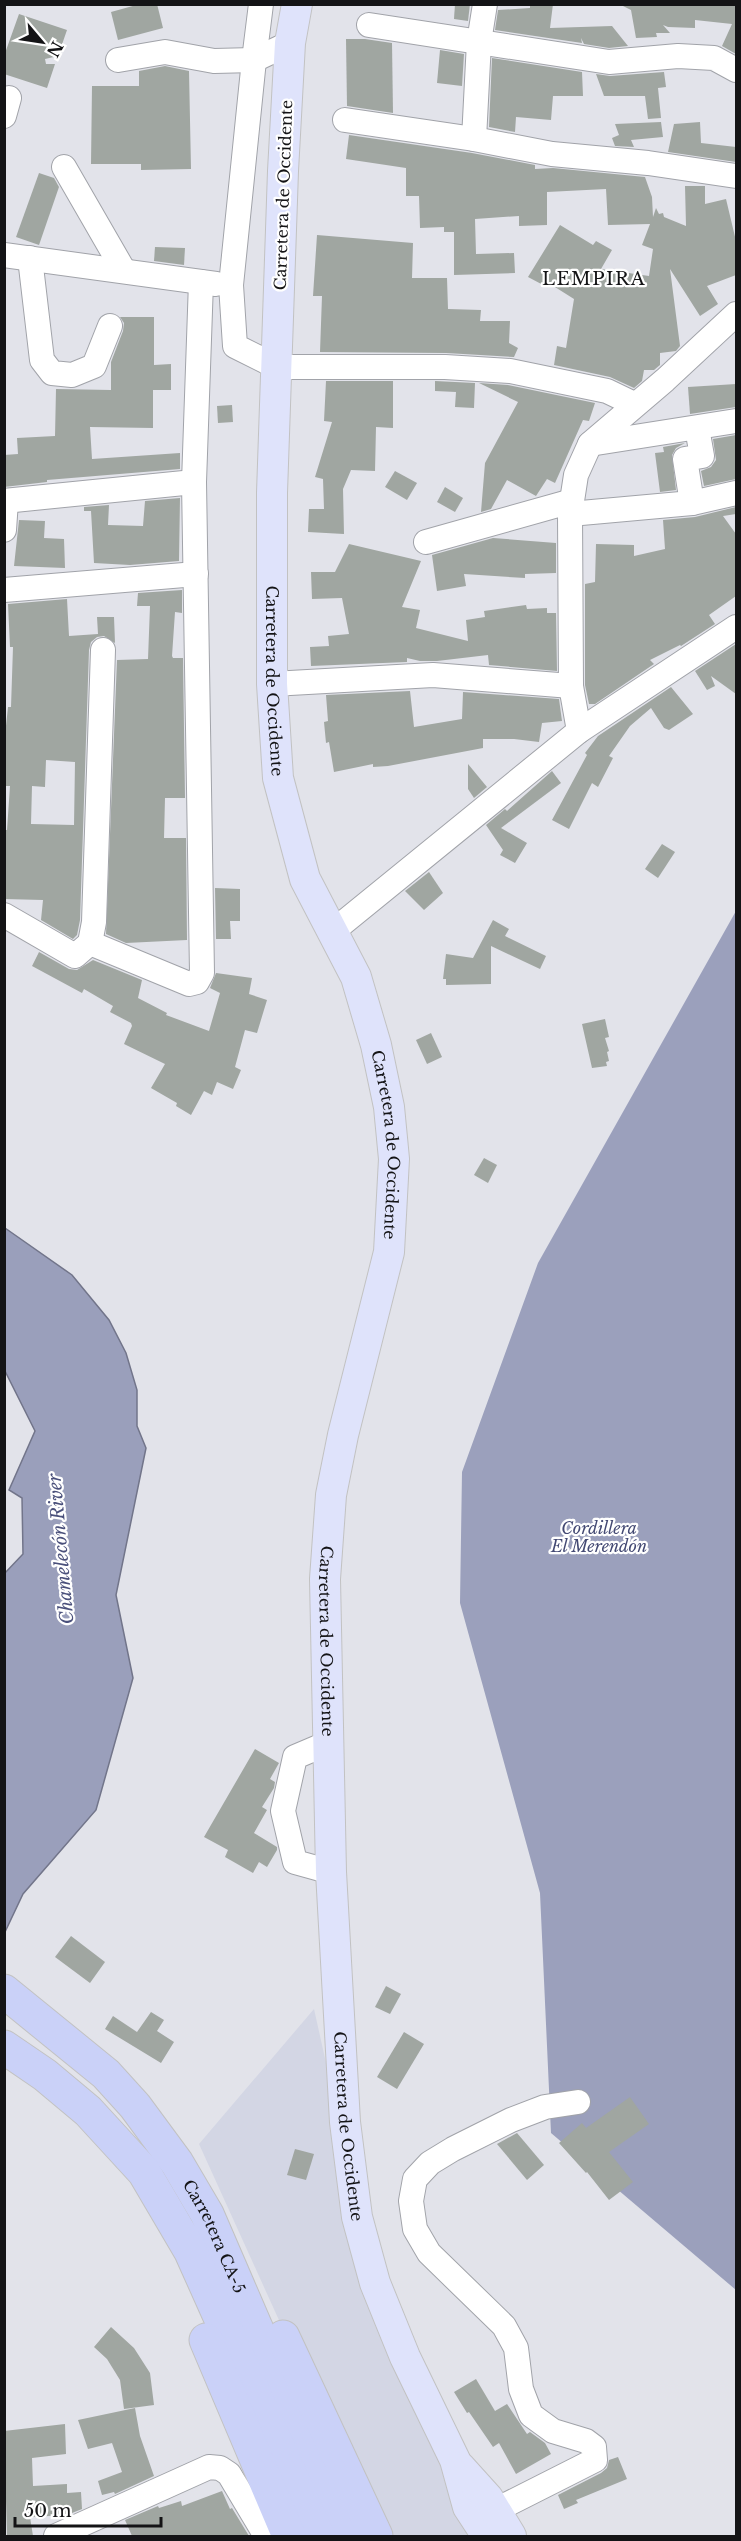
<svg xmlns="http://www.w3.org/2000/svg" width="741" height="2541" font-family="'Libre Baskerville',serif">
<rect width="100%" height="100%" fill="#e2e3ea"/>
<!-- built -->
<path fill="#d3d6e4" d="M314,2009L375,2283L474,2536H377L199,2144Z"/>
<!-- forest -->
<path fill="#9ba0bc" d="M736,911V2290L551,2133L540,1893L460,1603L462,1472L538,1263Z"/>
<!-- water -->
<path fill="#9a9fbb" stroke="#72758a" stroke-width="1.5" d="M5,1228L72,1275L109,1320L126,1353L137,1390V1426L146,1448L116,1595L133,1678L96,1810L23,1894L5,1932L4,1574L23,1554L22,1498L9,1490L35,1431L5,1371Z"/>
<!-- building -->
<g fill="#a0a6a1" fill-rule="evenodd">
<path d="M140,4H157L163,28L118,40L111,12Z"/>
<path d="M455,4H470L468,21L454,19Z"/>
<path d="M530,4H553L550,28L612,26L628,46L609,48L584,44L581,38L582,43L495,30L498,10L530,8Z"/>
<path d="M619,4H736V54L722,46L732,24L695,20V28L668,27L663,25L670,33H656L657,37L636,38L631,10Z"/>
<path d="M19,14L67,30L58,56L45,59L46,64H55L47,88L4,74V56Z"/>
<path d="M346,39H365L392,43L393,113L347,106Z"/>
<path d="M440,50L464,54L462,86L437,83Z"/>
<path d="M492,58L582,72L583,96H553L551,120L516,117L515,132L489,127Z"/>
<path d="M165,66L189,71L191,169L141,170V164H91L92,86H139V71Z"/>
<path d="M664,72L666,87L658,88L661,118L648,119L645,96H604L596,74L610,76Z"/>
<path d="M661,122L663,137L631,140L634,147L615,146L612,138L619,135L615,124Z"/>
<path d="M700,122L701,143L736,147V162L668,152L674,124Z"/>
<path d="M349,135L472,153L535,165V169L553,168L645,177L652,197L653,217L656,208L659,214L663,213L664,217L686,226L685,186H705V204L726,199L736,241V275L707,286L718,304L700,316L670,269L680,346L676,351L660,353V365L654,370H644L642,381L634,388L610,377L554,365L557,346L566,348L574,299L547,282L545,286L528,277L560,225L593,245L596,241L612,250L601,269L649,276L653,249L642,245L650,224L608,225L606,189L547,192V225L519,226V216L475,219L476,254L514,253L515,273L454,275V232H444V227L420,228L419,196H406V168L346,159Z"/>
<path d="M39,173L54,178L59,187L39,245L16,237Z"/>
<path d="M317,235L413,243L412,278H447L448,309L481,310L480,321H510L509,343L518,348L514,357L446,353L320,352L322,296H313Z"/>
<path d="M155,247L185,248L184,265L154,261Z"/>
<path d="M120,317H154V365L171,364V390H153V428L90,427L92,459L180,453V469L47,480V482L4,487V455L18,454L17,438L55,436L56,389L111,390V362L123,331L124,323Z"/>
<path d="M326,381H393V428L376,427L375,471L351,470L343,489L344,534L308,532L309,509H324L323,479L315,477L332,422L324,421Z"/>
<path d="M435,381L475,383L474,408L455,407L456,392L435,391Z"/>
<path d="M479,383L508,385L595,403L589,421L583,420L555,483L547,479L536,496L507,480L491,509L481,512L485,463L518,402Z"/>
<path d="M736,384V407L690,414L688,387Z"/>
<path d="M232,405L233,422L218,423L217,406Z"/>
<path d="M736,435V479L704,486L701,471L711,467L716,460L713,439Z"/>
<path d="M685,443L676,448L672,455L676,490L660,492L655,453L664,452L663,447Z"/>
<path d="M395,471L417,483L407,500L385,487Z"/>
<path d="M445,487L463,498L455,512L437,502Z"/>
<path d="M180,498L179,561L130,565L94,563L91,511H84V507L109,505L108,525L143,526L145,501Z"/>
<path d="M736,507V514L723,516L736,534V596L709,615L715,624L681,646L680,645L650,660L654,664L595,704H589L585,685V584L595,582L596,544L634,545V556L665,549L663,520L695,517Z"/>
<path d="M19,520L45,521L44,538L64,539L65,568L14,566Z"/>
<path d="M493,538L556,543V573L525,574V578L464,574L466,586L437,591L432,555Z"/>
<path d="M349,544L421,561L402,607L420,610L416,628L468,641L466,620L485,617L484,611L526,605L527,609L547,608V613H556L557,671L489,665L488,655L437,661H420L407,658V662L311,666L310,647L329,646L328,636L349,634L342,598L312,599L311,572H335Z"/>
<path d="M182,590V613L175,612L172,656L173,658H183L185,798H165L164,838H186L187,940L126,943L106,934L117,660L148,659L150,606H137L138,593Z"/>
<path d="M67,599L69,636L98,634L97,617H114L115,643L104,636L97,637L91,642L89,650L80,920L77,935L73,939L41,920L43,900L4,899V830H7L10,786H6L5,735L8,707H11L13,647H10L8,604ZM46,760L75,762L74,825L31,824L32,786L45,787Z"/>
<path d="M736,644V694L711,676L715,686L707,690L695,671Z"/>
<path d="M671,687L693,714L669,730L664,728L651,708L630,726L609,756L613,758L598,787L592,783L569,829L552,820L587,755L585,753L598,736Z"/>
<path d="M410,691L414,727L462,719L463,692L559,699L562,721L542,723L539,742L514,739H483V748L388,766L373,767V764L334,772L329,742L326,743L324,722L328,721L326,695Z"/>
<path d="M468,764L487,787L474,798L468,789Z"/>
<path d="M552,771L561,783L501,828L527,843L515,863L500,855L503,850L486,825L505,809L507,811Z"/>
<path d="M662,844L675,852L658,878L645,869Z"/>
<path d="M429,872L443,893L424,910L405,891Z"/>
<path d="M215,888L240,889V921H230L231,939H216Z"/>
<path d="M493,920L509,929L505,936L546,956L540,969L491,946V984L446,985V979H443L446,954L473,958Z"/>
<path d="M39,952L69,969L77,970L93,960L142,980L138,998L167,1013L166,1015L209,1031L220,993L210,988L216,973L252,978L249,994L267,1000L257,1033L245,1030L235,1067L241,1070L233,1089L217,1082L212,1095L204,1091L191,1115L176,1106L177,1103L151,1088L165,1064L124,1044L132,1026L131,1023L110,1012L113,1006L84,989L82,993L32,966Z"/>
<path d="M605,1019L609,1037L605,1038L609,1051L607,1052L609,1061L606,1062L607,1066L592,1068L582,1024Z"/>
<path d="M431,1033L442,1057L427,1064L416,1040Z"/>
<path d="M484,1158L497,1165L488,1183L474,1175Z"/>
<path d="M255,1749L279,1763L270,1779L275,1782L274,1788L262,1807L267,1810L254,1833L277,1847V1850L267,1867L259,1862L253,1873L225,1857L228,1850L204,1837Z"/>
<path d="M71,1936L105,1962L90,1983L55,1957Z"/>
<path d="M386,1986L401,1994L390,2014L375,2007Z"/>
<path d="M151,2012L164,2020L157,2031L174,2042L161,2063L105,2029L113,2016L137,2032Z"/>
<path d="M404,2032L424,2044L397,2089L377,2077Z"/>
<path d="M630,2097L649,2124L609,2152L633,2182L609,2200L587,2172L586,2173L559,2143L582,2123L586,2128Z"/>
<path d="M517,2133L544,2165L527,2180L497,2144Z"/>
<path d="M295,2149L314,2154L306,2180L287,2175Z"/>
<path d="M111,2327L134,2348L150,2373L154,2405L124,2409L120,2380L107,2359L94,2347Z"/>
<path d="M476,2379L495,2411L507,2404L527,2434L530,2432L545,2443L551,2454L516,2474L499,2443L493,2447L469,2412L467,2413L454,2392Z"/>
<path d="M135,2408L140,2436L154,2476L115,2494L114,2492L102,2495L98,2481L122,2472L112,2443L88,2449L78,2420Z"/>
<path d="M65,2424L66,2454L32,2458L33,2486L67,2484V2493L81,2492L82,2509L67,2515L30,2517L33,2536H7L4,2431Z"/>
<path d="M618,2457L627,2479L576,2500L578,2503L564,2509L558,2495L601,2473L607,2468L609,2460Z"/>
<path d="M222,2491L230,2509L232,2508L249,2536H132L125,2520L158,2506L159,2508L181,2501L182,2506Z"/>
</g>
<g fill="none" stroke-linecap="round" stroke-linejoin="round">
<!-- minor casing -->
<g stroke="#a1a3a9" stroke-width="26">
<g id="minor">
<path d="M261,4L254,60L231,285L235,346L277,367H445L510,371L607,391L634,404"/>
<path d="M369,25L609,62L678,56L714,58L736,70"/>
<path d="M118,60L165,52L214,61L254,60L290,43"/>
<path d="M4,116L9,98"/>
<path d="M345,120L474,139L552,154L648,163L736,176"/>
<path d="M474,139L479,42L485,4"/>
<path d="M64,167L124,271"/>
<path d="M4,255L216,284"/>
<path d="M30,258L42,360L52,373L72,375L94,366L110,326"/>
<path d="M590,444L736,421"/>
<path d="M4,501L194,482"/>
<path d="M692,503L685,459L702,456L697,428"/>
<path d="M570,514L692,503L736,493"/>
<path d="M4,530L6,501"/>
<path d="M426,542L572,501"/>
<path d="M4,590L196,574"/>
<path d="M272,684L433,675L571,686"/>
<path d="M579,731L571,686L570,514L576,475L590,444L665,380L736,314"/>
<path d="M4,915L75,956L90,943L94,922L103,650"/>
<path d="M332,932L579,731L736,627"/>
<path d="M90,943L189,984L197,982L202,973L194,482L201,282"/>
<path d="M328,1743L295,1757L283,1811L295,1862L331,1872"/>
<path d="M496,2510L595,2460L594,2447L586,2441L553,2431L531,2415L521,2389L516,2348L504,2326L429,2253L415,2229L411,2201L415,2179L430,2163L453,2149L511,2120L545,2107L578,2102"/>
<path d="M56,2536L209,2467L220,2468L229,2474L266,2536"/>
</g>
</g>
<!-- major casing -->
<g stroke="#c2c2c2" stroke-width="32">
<g id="major">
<path id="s1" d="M297,4L290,43L283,171L272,493V684L278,778L305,879L356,977L376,1045L389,1107L394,1159L389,1252L343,1435L331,1495L325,1579L331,1872L345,2122L357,2217L375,2283L405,2357L455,2460L468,2507L487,2536"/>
<path d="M460,2467L488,2498L511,2536"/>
</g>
</g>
<!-- highway casing -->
<g stroke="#c2c2c2" stroke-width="35">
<g id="highway">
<path id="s2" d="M4,1991L106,2074L135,2106L177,2163L207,2214L346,2536"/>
<path d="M4,2047L45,2075L88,2111L144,2172L191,2252L318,2536"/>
<path d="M283,2337L376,2536"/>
<path d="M206,2340L289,2536"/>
</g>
</g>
<!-- minor -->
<use href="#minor" stroke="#fff" stroke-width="24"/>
<!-- major -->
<use href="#major" stroke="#dfe3fb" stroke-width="30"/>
<!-- highway -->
<use href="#highway" stroke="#cad1f8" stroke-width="33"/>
</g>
<g text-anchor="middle" stroke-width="4.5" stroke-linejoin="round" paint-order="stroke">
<!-- street labels -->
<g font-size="16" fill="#141416" stroke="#fff">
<text transform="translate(283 195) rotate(-88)" y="6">Carretera de Occidente</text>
<text dy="6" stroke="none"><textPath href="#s1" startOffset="678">Carretera de Occidente</textPath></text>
<text dy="6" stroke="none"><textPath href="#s1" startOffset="1162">Carretera de Occidente</textPath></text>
<text dy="6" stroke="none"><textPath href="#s1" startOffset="1666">Carretera de Occidente</textPath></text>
<text dy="6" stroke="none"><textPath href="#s1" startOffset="2152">Carretera de Occidente</textPath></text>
<text dy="6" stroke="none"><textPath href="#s2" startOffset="328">Carretera CA-5</textPath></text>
</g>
<!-- park labels -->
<g font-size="16" font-style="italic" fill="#434973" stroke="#fff">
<text x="599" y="1534">Cordillera<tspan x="599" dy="18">El Merendón</tspan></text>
</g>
<!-- neighbourhood labels -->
<g font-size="18" letter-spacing="1.5" fill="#141416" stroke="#fff">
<text x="594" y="285">LEMPIRA</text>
</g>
<!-- water labels -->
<g font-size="18" font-style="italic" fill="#4a507b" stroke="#fff">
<text transform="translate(61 1549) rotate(-95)" y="6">Chamelecón River</text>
</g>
</g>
<!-- border -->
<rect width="741" height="2541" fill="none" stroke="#141416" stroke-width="12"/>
<!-- north arrow -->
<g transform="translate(42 42) rotate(119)" stroke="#ffffff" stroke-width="4.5" paint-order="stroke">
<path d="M0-4.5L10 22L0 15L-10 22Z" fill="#141416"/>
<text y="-9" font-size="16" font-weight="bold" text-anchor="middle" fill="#141416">N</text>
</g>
<!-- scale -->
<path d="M15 2517v9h146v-9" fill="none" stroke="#141416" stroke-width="3"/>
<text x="24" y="2517" font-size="18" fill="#141416" stroke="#ffffff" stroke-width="4.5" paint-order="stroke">50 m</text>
</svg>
